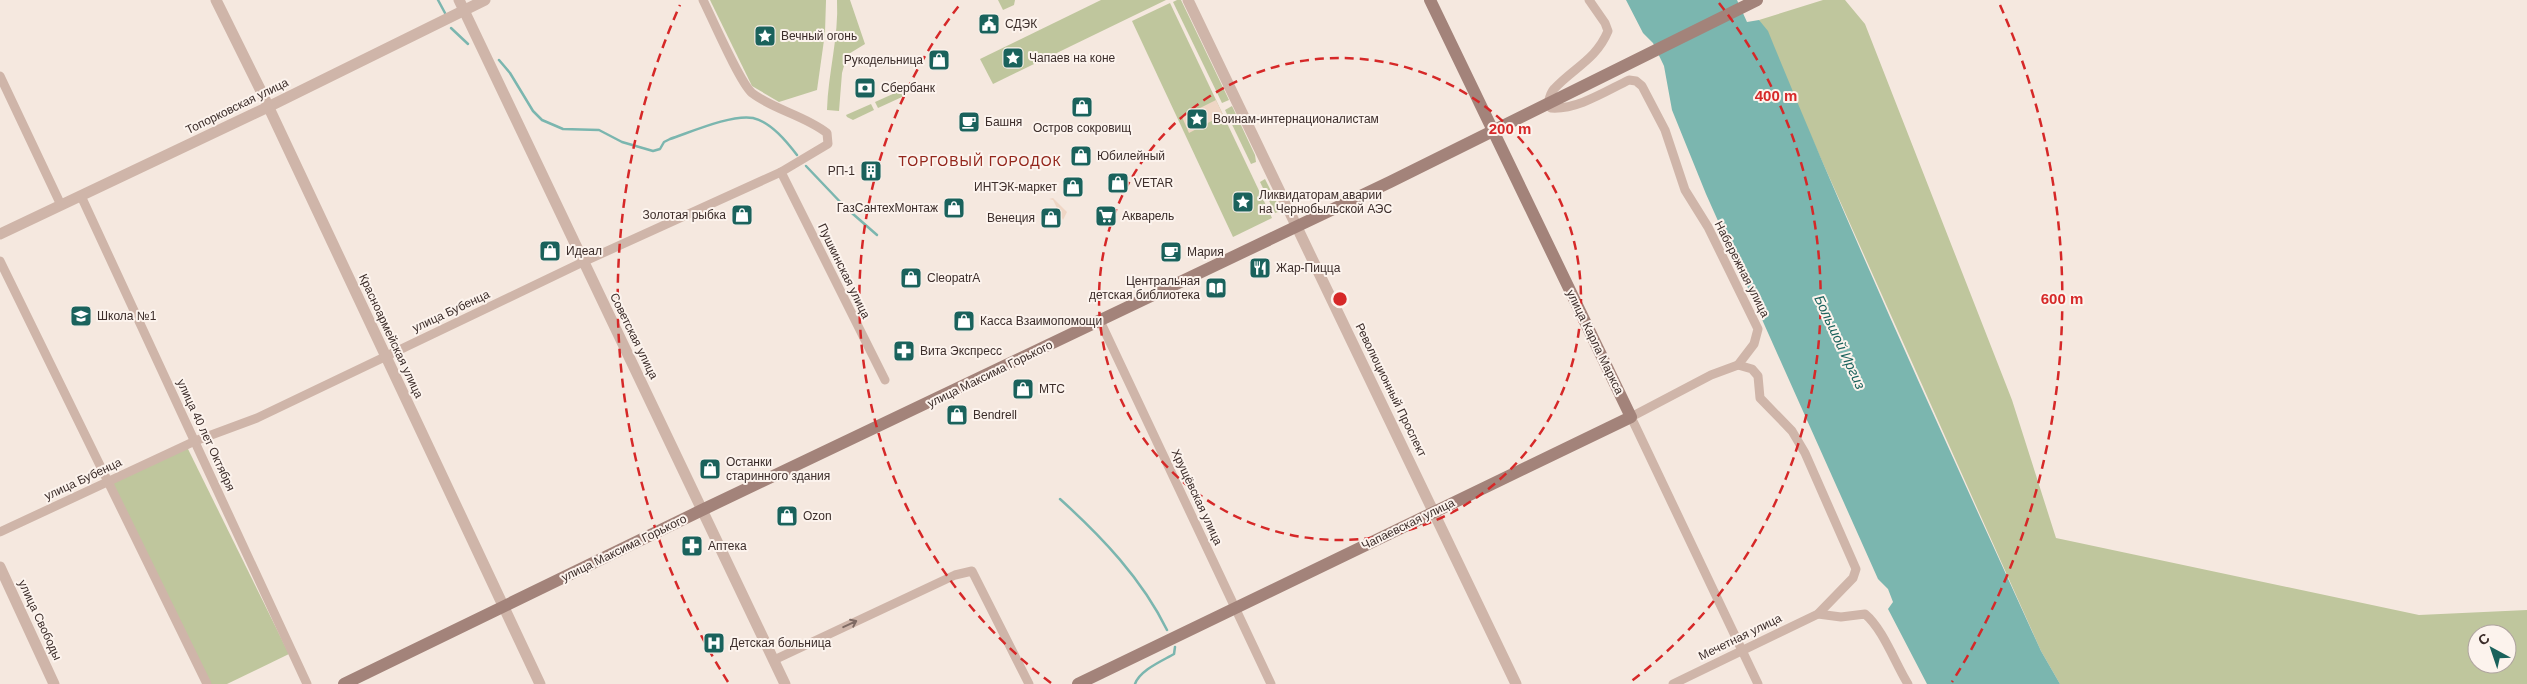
<svg xmlns="http://www.w3.org/2000/svg" width="2527" height="684" font-family="Helvetica,sans-serif">
<rect width="100%" height="100%" fill="#f5e8df"/>
<!-- green -->
<g fill="#bfc69d" fill-rule="evenodd">
<path d="M710,0H826L825,33L817,90L779,102L752,86Z"/>
<path d="M837,0H850L865,44L847,55L842,73L839,111L827,110C828,73 839,37 837,0Z"/>
<path d="M998,0H1015L1014,5L1003,10Z"/>
<path d="M1101,0H1166L993,84L980,59Z"/>
<path d="M1177,0H1181L1229,100L1222,103L1173,2Z"/>
<path d="M1823,0H1845L1865,24L2012,400L2056,538L2419,615L2527,610V684H2060L2041,651L1759,20ZM2477,634H2507V664H2477Z"/>
<path d="M1170,3L1272,218L1233,237L1132,21Z"/>
<path d="M904,89L902,97L878,108L875,102Z"/>
<path d="M871,104L874,110L853,120L847,117L846,115Z"/>
<path d="M1232,106L1255,155L1256,162L1251,164L1225,110Z"/>
<path d="M1265,179L1281,211L1275,213L1260,182Z"/>
<path d="M187,447L289,654L227,684H211L108,482Z"/>
</g>
<!-- plaza -->
<g fill="#efd6c5">
<path d="M1216,100L1223,115L1189,133L1182,117Z"/>
<path d="M1053,198L1067,212L1063,220L1053,200L1049,199Z"/>
</g>
<!-- water -->
<path fill="#7bb6af" d="M1626,0H1737L1747,22L1759,20L1768,31C1853,240 1947,445 2041,651L2060,684H1927L1888,609L1893,602L1888,589L1878,579L1706,194L1672,110L1664,66L1653,43L1643,33Z"/>
<g fill="none" stroke-linecap="round" stroke-linejoin="round">
<!-- stream -->
<g stroke="#7bb6af" stroke-width="2.5">
<path d="M438,0L445,13"/>
<path d="M451,28L468,44"/>
<path d="M499,60L510,73L533,111L542,120L563,129L599,130L622,142L653,151L660,149L664,142L670,139C691,132 732,114 753,118C771,122 787,142 797,155"/>
<path d="M806,166L845,207L877,235"/>
<path d="M1060,499C1102,537 1142,579 1167,630"/>
<path d="M1135,684C1140,670 1162,661 1174,654L1175,647"/>
</g>
<!-- minor -->
<g stroke="#cfb5a9" stroke-width="9">
<path d="M1589,0L1605,23L1608,31C1596,60 1573,68 1554,89C1550,93 1549,100 1548,104L1551,108C1577,110 1606,91 1629,80L1636,81L1642,86L1665,130L1685,190L1708,227L1758,329L1754,344L1738,365L1752,369L1758,376L1760,398L1792,431L1805,453L1856,569L1853,578L1818,614L1673,684"/>
<path d="M0,76L61,205"/>
<path d="M781,172L885,380"/>
<path d="M81,196L307,684"/>
<path d="M0,261L207,684"/>
<path d="M1100,321L1271,684"/>
<path d="M1738,365L1711,375L1631,417L1758,684"/>
<path d="M0,532L195,441L257,418L583,262L781,172L828,144L827,133C804,115 774,110 752,93C740,83 712,18 703,0"/>
<path d="M1818,614L1841,617L1865,614C1883,629 1895,663 1908,684"/>
<path d="M774,660L955,575L972,571L1029,684"/>
</g>
<!-- tertiary -->
<g stroke="#cfb5a9" stroke-width="11">
<path d="M216,0L261,91L540,684"/>
<path d="M459,0L785,684"/>
<path d="M1188,0L1516,684"/>
<path d="M0,234L268,107L485,0"/>
<path d="M0,567L54,684"/>
</g>
<!-- secondary -->
<g stroke="#a3837a" stroke-width="12">
<path d="M344,684L702,510L1390,182L1757,0"/>
<path d="M1078,684L1631,417L1430,0"/>
</g>
</g>
<!-- one-way arrows -->
<defs><path id="oneway-shaft" d="M-6 0H5M1.5-3L5.5 0L1.5 3" fill="none" stroke-width="1.6" stroke-linecap="round" stroke-linejoin="round" transform="scale(1.25)"/></defs>
<use stroke="#7e6a63" href="#oneway-shaft" transform="translate(850 624) rotate(-25)"/>
<!-- distance rings -->
<g fill="none" stroke="#d62828" stroke-width="2.5" stroke-dasharray="9 6">
<circle cx="1340" cy="299" r="241"/>
<path d="M1051 683A481 481 0 0 1 961 3M1719 3A481 481 0 0 1 1629 683"/>
<path d="M728 682A722 722 0 0 1 680 5M2000 5A722 722 0 0 1 1952 682"/>
</g>
<!-- icons -->
<defs>
<g id="civic-square" transform="scale(1.125)"><rect x="-9" y="-9" width="18" height="18" rx="4" fill="#1a625c" stroke="#fcf3ed"/><path d="M-.6-6.5H3V-4.5H.6V-3L4-1V1h2V6H-6V1h2V-1L-.6-3ZM-1.2 2.5V6h2.4V2.5Z" fill="#fff"/></g>
<g id="sight-square" transform="scale(1.125)"><rect x="-9" y="-9" width="18" height="18" rx="4" fill="#1a625c" stroke="#fcf3ed"/><path d="M0-6L1.8-2.2L6-1.7L2.9 1.2L3.7 5.4L0 3.3L-3.7 5.4L-2.9 1.2L-6-1.7L-1.8-2.2Z" fill="#fff"/></g>
<g id="shop-square" transform="scale(1.125)"><rect x="-9" y="-9" width="18" height="18" rx="4" fill="#1a625c" stroke="#fcf3ed"/><path d="M-5-2.5h2.3a2.7 3.5 0 0 1 5.4 0H5L5.5 6h-11ZM-1.5-2.5h3a1.5 2.3 0 0 0-3 0Z" fill="#fff"/></g>
<g id="bank-square" transform="scale(1.125)"><rect x="-9" y="-9" width="18" height="18" rx="4" fill="#1a625c" stroke="#fcf3ed"/><path d="M-6-4H6V4H-6ZM0-2.3a2.3 2.3 0 1 0 0 4.6a2.3 2.3 0 1 0 0-4.6Z" fill="#fff"/></g>
<g id="cafe-square" transform="scale(1.125)"><rect x="-9" y="-9" width="18" height="18" rx="4" fill="#1a625c" stroke="#fcf3ed"/><path d="M-5.5-4.5H6V0H3Q3 3.5 0 3.5H-2.5Q-5.5 3.5-5.5 0ZM3-3.2v2h1.7v-2ZM-6 4.5H4V6H-6Z" fill="#fff"/></g>
<g id="building-square" transform="scale(1.125)"><rect x="-9" y="-9" width="18" height="18" rx="4" fill="#1a625c" stroke="#fcf3ed"/><path d="M-4-6H4V6H1V3H-1V6H-4ZM-2.5-4.3h1.7v1.8h-1.7ZM.8-4.3h1.7v1.8H.8ZM-2.5-1h1.7V.8h-1.7ZM.8-1h1.7V.8H.8Z" fill="#fff"/></g>
<g id="supermarket-square" transform="scale(1.125)"><rect x="-9" y="-9" width="18" height="18" rx="4" fill="#1a625c" stroke="#fcf3ed"/><path d="M-6-5.5h2.5l.6 2H6L4.5 2H-2.5L-4.4-4H-6ZM-1.5 3.2a1.3 1.3 0 1 0 .1 0ZM3 3.2a1.3 1.3 0 1 0 .1 0Z" fill="#fff"/></g>
<g id="restaurant-square" transform="scale(1.125)"><rect x="-9" y="-9" width="18" height="18" rx="4" fill="#1a625c" stroke="#fcf3ed"/><path d="M-5-6h1v4h1v-4h1v4h1v-4h1v5L-1.5 .5V6h-2V.5L-5-1ZM5-6V6H3V1.5H1.5Q1.5-4 5-6Z" fill="#fff"/></g>
<g id="library-square" transform="scale(1.125)"><rect x="-9" y="-9" width="18" height="18" rx="4" fill="#1a625c" stroke="#fcf3ed"/><path d="M-6-4Q-3-5.5-.7-3.5V5Q-3 3-6 4ZM6-4Q3-5.5 .7-3.5V5Q3 3 6 4Z" fill="#fff"/></g>
<g id="school-square" transform="scale(1.125)"><rect x="-9" y="-9" width="18" height="18" rx="4" fill="#1a625c" stroke="#fcf3ed"/><path d="M0-5L7-2L0 1L-7-2ZM-4 1L0 2.5L4 1V4Q0 6-4 4Z" fill="#fff"/></g>
<g id="pharmacy-square" transform="scale(1.125)"><rect x="-9" y="-9" width="18" height="18" rx="4" fill="#1a625c" stroke="#fcf3ed"/><path d="M-2-6h4v4h4v4h-4v4h-4v-4h-4v-4h4Z" fill="#fff"/></g>
<g id="hospital-square" transform="scale(1.125)"><rect x="-9" y="-9" width="18" height="18" rx="4" fill="#1a625c" stroke="#fcf3ed"/><path d="M-5-5h3v3.5h4V-5h3V5h-3V1.5h-4V5h-3Z" fill="#fff"/></g>
</defs>
<g fill-rule="evenodd">
<use href="#civic-square" x="989" y="24"/>
<use href="#sight-square" x="765" y="36"/>
<use href="#sight-square" x="1013" y="58"/>
<use href="#shop-square" x="939" y="60"/>
<use href="#bank-square" x="865" y="88"/>
<use href="#shop-square" x="1082" y="107"/>
<use href="#sight-square" x="1197" y="119"/>
<use href="#cafe-square" x="969" y="122"/>
<use href="#shop-square" x="1081" y="156"/>
<use href="#building-square" x="871" y="171"/>
<use href="#shop-square" x="1118" y="183"/>
<use href="#shop-square" x="1073" y="187"/>
<use href="#sight-square" x="1243" y="202"/>
<use href="#shop-square" x="954" y="208"/>
<use href="#shop-square" x="742" y="215"/>
<use href="#supermarket-square" x="1106" y="216"/>
<use href="#shop-square" x="1051" y="218"/>
<use href="#shop-square" x="550" y="251"/>
<use href="#cafe-square" x="1171" y="252"/>
<use href="#restaurant-square" x="1260" y="268"/>
<use href="#shop-square" x="911" y="278"/>
<use href="#library-square" x="1216" y="288"/>
<use href="#school-square" x="81" y="316"/>
<use href="#shop-square" x="964" y="321"/>
<use href="#pharmacy-square" x="904" y="351"/>
<use href="#shop-square" x="1023" y="389"/>
<use href="#shop-square" x="957" y="415"/>
<use href="#shop-square" x="710" y="469"/>
<use href="#shop-square" x="787" y="516"/>
<use href="#pharmacy-square" x="692" y="546"/>
<use href="#hospital-square" x="714" y="643"/>
</g>
<g text-anchor="middle" stroke-width="4" stroke-linejoin="round" paint-order="stroke">
<!-- poi labels -->
<g font-size="12" fill="#3c2d2a" stroke="#fcf3ed" text-anchor="start">
<text x="1005" y="28">СДЭК</text>
<text x="781" y="40">Вечный огонь</text>
<text x="1029" y="62">Чапаев на коне</text>
<text x="923" y="64" text-anchor="end">Рукодельница</text>
<text x="881" y="92">Сбербанк</text>
<text x="1213" y="123">Воинам-интернационалистам</text>
<text x="985" y="126">Башня</text>
<text x="1082" y="132" text-anchor="middle">Остров сокровищ</text>
<text x="1097" y="160">Юбилейный</text>
<text x="855" y="175" text-anchor="end">РП-1</text>
<text x="1134" y="187">VETAR</text>
<text x="1057" y="191" text-anchor="end">ИНТЭК-маркет</text>
<text x="1259" y="199">Ликвидаторам аварии<tspan x="1259" dy="14">на Чернобыльской АЭС</tspan></text>
<text x="938" y="212" text-anchor="end">ГазСантехМонтаж</text>
<text x="726" y="219" text-anchor="end">Золотая рыбка</text>
<text x="1122" y="220">Акварель</text>
<text x="1035" y="222" text-anchor="end">Венеция</text>
<text x="566" y="255">Идеал</text>
<text x="1187" y="256">Мария</text>
<text x="1276" y="272">Жар-Пицца</text>
<text x="927" y="282">CleopatrA</text>
<text x="1200" y="285" text-anchor="end">Центральная<tspan x="1200" dy="14">детская библиотека</tspan></text>
<text x="97" y="320">Школа №1</text>
<text x="980" y="325">Касса Взаимопомощи</text>
<text x="920" y="355">Вита Экспресс</text>
<text x="1039" y="393">МТС</text>
<text x="973" y="419">Bendrell</text>
<text x="726" y="466">Останки<tspan x="726" dy="14">старинного здания</tspan></text>
<text x="803" y="520">Ozon</text>
<text x="708" y="550">Аптека</text>
<text x="730" y="647">Детская больница</text>
</g>
<!-- street labels -->
<g font-size="12" fill="#3c2d2a" stroke="#fcf3ed">
<text transform="translate(237 106) rotate(-26)" y="4">Топорковская улица</text>
<text transform="translate(1742 269) rotate(63)" y="4">Набережная улица</text>
<text transform="translate(844 271) rotate(64)" y="4">Пушкинская улица</text>
<text transform="translate(451 311) rotate(-25)" y="4">улица Бубенца</text>
<text transform="translate(391 336) rotate(65)" y="4">Красноармейская улица</text>
<text transform="translate(634 336) rotate(64)" y="4">Советская улица</text>
<text transform="translate(1595 342) rotate(64)" y="4">улица Карла Маркса</text>
<text transform="translate(990 374) rotate(-26)" y="4">улица Максима Горького</text>
<text transform="translate(1391 390) rotate(64)" y="4">Революционный Проспект</text>
<text transform="translate(206 435) rotate(65)" y="4">улица 40 лет Октября</text>
<text transform="translate(83 479) rotate(-25)" y="4">улица Бубенца</text>
<text transform="translate(1197 497) rotate(65)" y="4">Хрущёвская улица</text>
<text transform="translate(1408 524) rotate(-26)" y="4">Чапаевская улица</text>
<text transform="translate(624 548) rotate(-26)" y="4">улица Максима Горького</text>
<text transform="translate(40 620) rotate(65)" y="4">улица Свободы</text>
<text transform="translate(1740 637) rotate(-26)" y="4">Мечетная улица</text>
</g>
<!-- neighbourhood labels -->
<g font-size="14" letter-spacing="1" fill="#93251a" stroke="#fcf3ed">
<text x="980" y="166">ТОРГОВЫЙ ГОРОДОК</text>
</g>
<!-- water labels -->
<g font-size="14" font-style="italic" fill="#1a625c" stroke="#fcf3ed">
<text transform="translate(1840 342) rotate(65)" y="5">Большой Иргиз</text>
</g>
</g>
<circle cx="1340" cy="299" r="8" fill="#d62828" stroke="#fcf3ed" stroke-width="2.5"/>
<g font-size="15" text-anchor="middle" font-weight="bold" fill="#d62828" stroke="#fcf3ed" stroke-width="4" stroke-linejoin="round" paint-order="stroke">
<text x="1776" y="101">400 m</text>
<text x="1510" y="134">200 m</text>
<text x="2062" y="304">600 m</text>
</g>
<!-- north arrow -->
<g transform="translate(2492 649) rotate(320)"><circle r="24" fill="#fcf3ed" stroke="#afa49f"/>
<path d="M0-4L9 19L0 12L-9 19Z" fill="#1a625c"/>
<text y="-8" font-size="14" font-weight="bold" text-anchor="middle" fill="#3c2d2a">С</text>
</g>
</svg>
